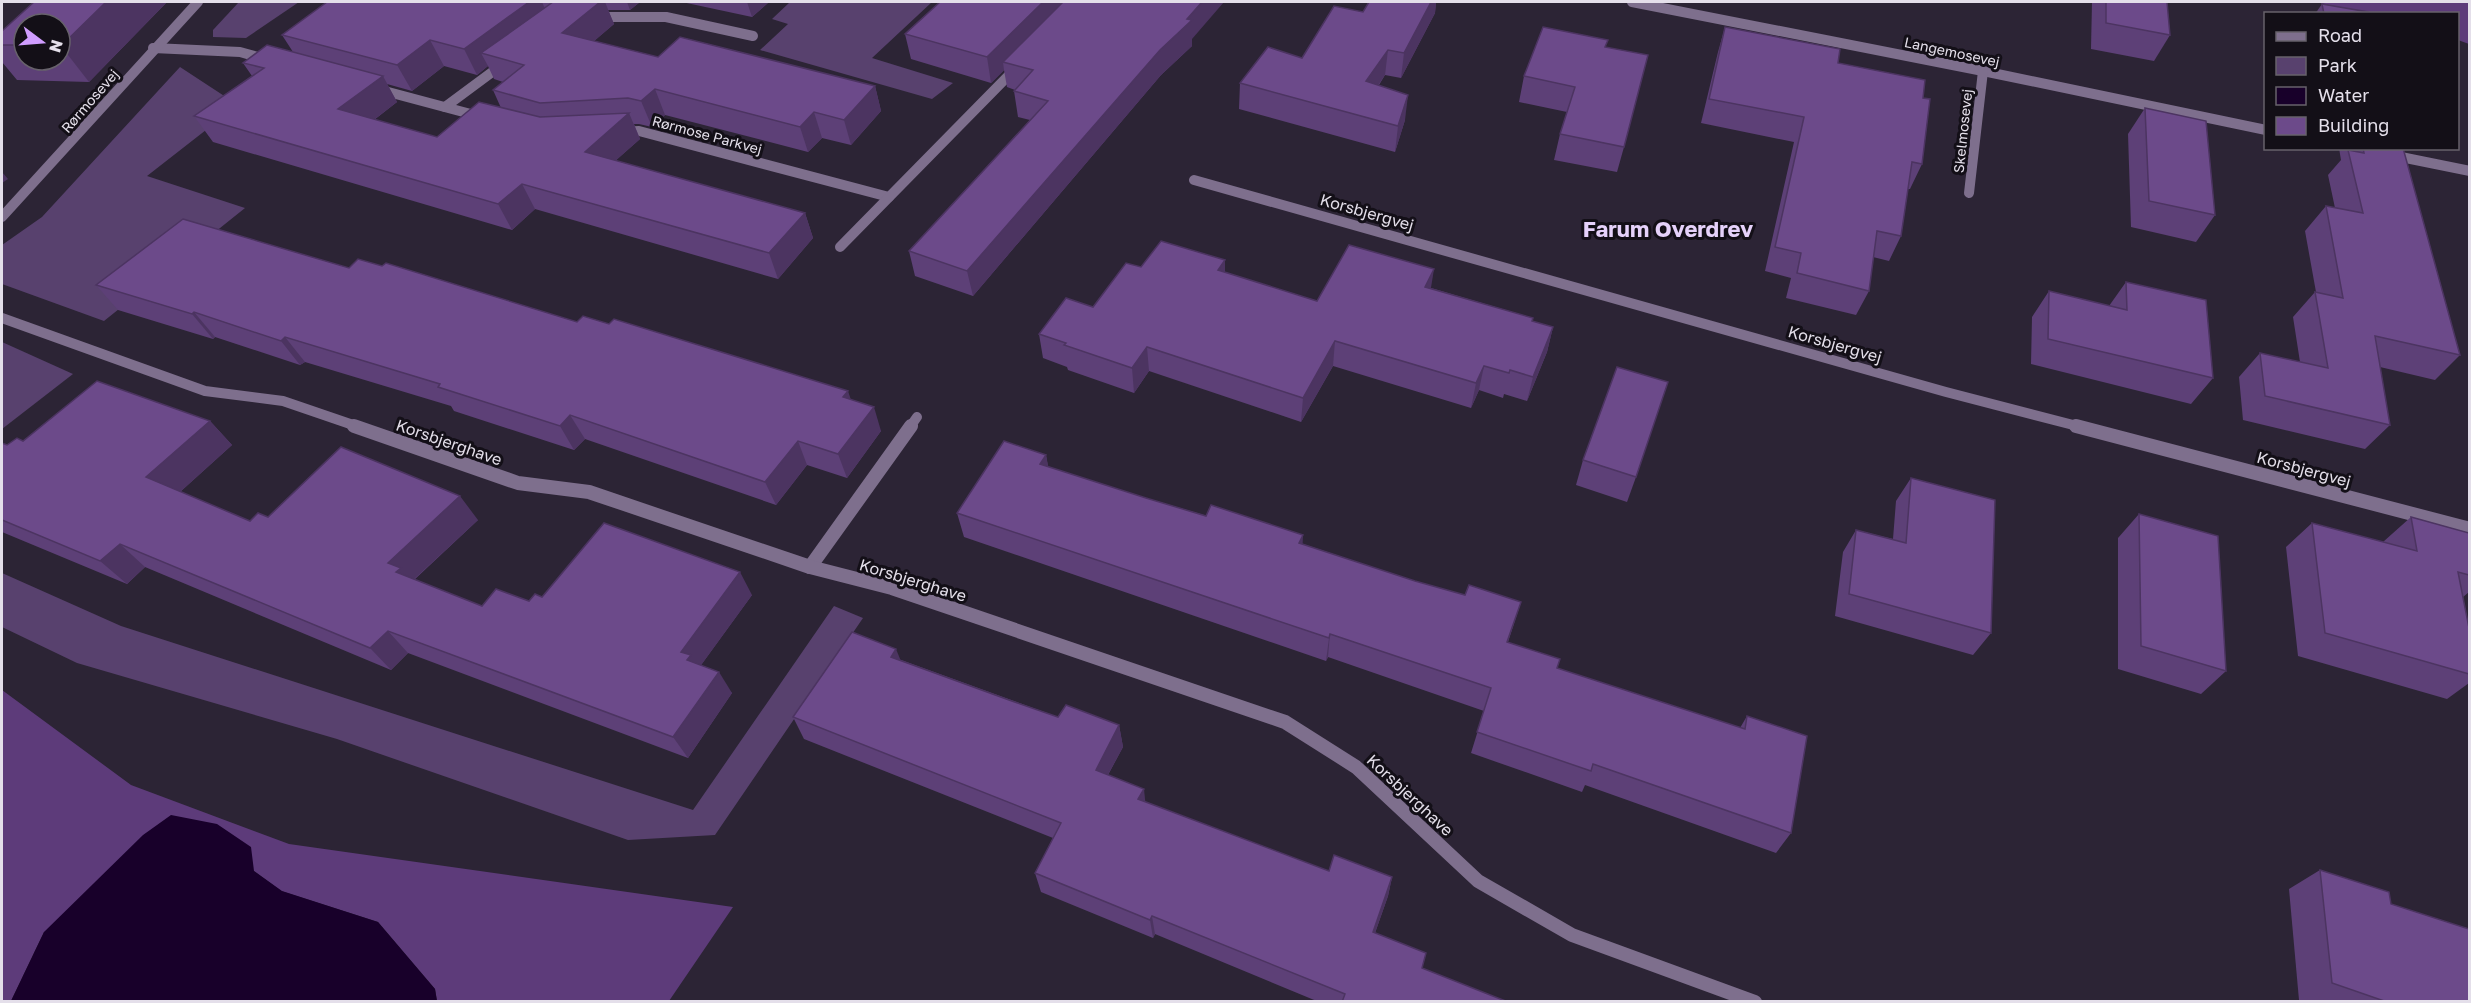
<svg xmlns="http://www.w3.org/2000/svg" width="2471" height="1003" font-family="'Golos Text',sans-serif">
<rect width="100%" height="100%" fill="#2c2435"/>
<!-- green -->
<g fill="#58416e">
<path d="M239,2H299L246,38L213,37V30Z"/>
<path d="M790,2H932L872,58L953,83L932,99L760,50L788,24L772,19Z"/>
<path d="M180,67L238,105L147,176L245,208L104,321L2,284V245L42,217Z"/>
<path d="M2,342L73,374L2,429Z"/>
<path d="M2,573L121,626L693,810L834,606L863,618L715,835L628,840L337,739L77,663L2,627Z"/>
</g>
<!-- forest -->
<g fill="#5d3b7a">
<path d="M2317,2H2469V44L2458,40V14L2360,13Z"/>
<path d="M2,690L131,785L289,844L733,907L669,1001H437L435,989L378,922L281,891L254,871L44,932L11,1001H2Z"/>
</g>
<!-- water -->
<path fill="#18002a" d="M171,815L217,824L251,847L254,871L282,891L378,922L435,989L437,1001H11L44,932L143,835Z"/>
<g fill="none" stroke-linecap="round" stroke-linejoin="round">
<!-- service-far1 -->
<path stroke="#7e6f8d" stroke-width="10" d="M910,427L917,417"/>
<!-- service -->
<path stroke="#7e6f8d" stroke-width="14" d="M810,567L911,426"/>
<!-- minor-far1 -->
<g stroke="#7e6f8d" stroke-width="10">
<path d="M1632,2L1983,71L2266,130"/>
<path d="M595,17H666L753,36"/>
<path d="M153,48L240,52L268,60"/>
<path d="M377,89L482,117"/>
<path d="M445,107L503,64"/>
<path d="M620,132L639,131L889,197"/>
<path d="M2391,155L2470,171"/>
<path d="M1194,180L1946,392L2081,427"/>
<path d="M1969,193L1983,71"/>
<path d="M2,217L198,2"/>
<path d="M840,247L1017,67"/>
<path d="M2,318L205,391L283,401L359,427"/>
</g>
<!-- minor -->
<g stroke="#7e6f8d" stroke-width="14">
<path d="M354,426L518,483L589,492L810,567L892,588L1285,722L1356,767L1478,881L1572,935L1755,1002"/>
<path d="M2076,426L2470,529"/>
</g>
</g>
<!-- wall -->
<g fill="#5d4077" fill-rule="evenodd">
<path d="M34,2H167L89,82L17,80L2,62V31ZM24,24H60V60H24Z"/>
<path d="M327,2H640L630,10H608L614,24L594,41L658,57L875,86L881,111L851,145L822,138L808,152L665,115L652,127L639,124H634L640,139L615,161L805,213L813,238L778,279L535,209L512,230L213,142L194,116L252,76L243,63L293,52L282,35ZM444,66L477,75L488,66L494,79L503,82L493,90L501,108L437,137L374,120L397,102L387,84L412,91Z"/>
<path d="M682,2H769L752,17Z"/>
<path d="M1369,2H1436L1435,13L1401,78L1385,75L1379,85L1405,120L1395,152L1239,109L1240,83L1302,58L1363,12Z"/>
<path d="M2092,2H2167L2170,35L2154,61L2091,49Z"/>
<path d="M2322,4L2368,14H2315Z"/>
<path d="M1725,27L1838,63L1923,98L1922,164L1910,189H1908L1901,236L1889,261L1873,257L1869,291L1856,315L1786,298L1791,278L1765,271L1794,142L1701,123L1718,52Z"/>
<path d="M905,34L1192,39V46L1161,75L973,296L915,276L909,251L1030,120L1018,117L1014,91L1015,90L1007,87L1004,70L991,83L911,59Z"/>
<path d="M1606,47L1624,147L1617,172L1554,160L1560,134L1567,112L1519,102L1524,76Z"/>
<path d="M2145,108L2215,215L2196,242L2131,227L2128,134Z"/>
<path d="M2339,148H2403L2460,355L2435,380L2380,367L2390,425L2365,449L2243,420L2239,377L2260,353L2300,362L2293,317L2315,292H2316L2305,231L2326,206L2335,208L2328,175L2341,160Z"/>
<path d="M1141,267L1225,272L1317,301L1431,288L1533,318L1532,321L1553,327L1547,352L1527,401L1504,394L1503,398L1479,390L1471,408L1333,366L1301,422L1149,371L1134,393L1068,370L1067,367L1043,358L1039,334L1093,307Z"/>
<path d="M349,268L577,322L851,400L881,431L847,478L807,465L776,505L585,439L574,450L454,411L451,406L305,362L300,365L215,337L213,339L118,310L96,285Z"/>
<path d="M2126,282L2213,378L2191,404L2031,364L2032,317L2049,291L2109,306Z"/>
<path d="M210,421L232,445L180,492L250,521L268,517L478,520L414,580L482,606L529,601L542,597L752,595L701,665L732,693L688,758L408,653L391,670L145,567L127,584L2,532V443L7,445L23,441Z"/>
<path d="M1046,455L1048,467L1146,498L1303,544L1415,581L1465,595L1521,602L1508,642L1557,668L1740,728L1747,716L1791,833L1776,853L1585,785L1582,792L1471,753L1484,711L1328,657L1326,661L964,537L957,513Z"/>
<path d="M1583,460L1636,477L1627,502L1576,485Z"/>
<path d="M1911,478L1991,633L1973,655L1835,616L1843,552L1856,530L1893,539L1896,501Z"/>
<path d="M2139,514L2226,671L2201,694L2118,669V538Z"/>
<path d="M2411,517L2469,533V592L2463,597L2469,628V683L2447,699L2298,656L2286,547L2312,523L2383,542Z"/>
<path d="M901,660L1058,717L1119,725L1123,747L1108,775L1145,802L1329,871L1392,877L1388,896L1375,933L1422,968L1508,1002H1319L1155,934L1153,938L1041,892L1035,873L1053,838L804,739L793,717Z"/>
<path d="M2320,870L2391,904L2469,1002H2304L2299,1000L2289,889Z"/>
</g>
<!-- shaded-wall -->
<g fill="#4c3461">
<path d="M106,2H167L89,82L61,46Z"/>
<path d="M529,2H542L550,20L481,53L488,66L477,75L464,49Z"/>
<path d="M600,2H605L614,24L573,59L562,33Z"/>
<path d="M627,2H640L630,10Z"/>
<path d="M747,2H769L752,17Z"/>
<path d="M1043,2H1071L1003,62L1004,70L991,83L987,57Z"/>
<path d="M1202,2H1224L1192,39V46L1161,75L973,296L967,271Z"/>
<path d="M1431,2H1436L1435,13L1401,78L1404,53Z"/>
<path d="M430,40L444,66L412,91L397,65Z"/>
<path d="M1388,50L1385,75L1364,106L1366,81Z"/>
<path d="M383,76L397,102L354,135L338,109Z"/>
<path d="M875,86L881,111L851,145L844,120Z"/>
<path d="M655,89L665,115L652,127L641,101Z"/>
<path d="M1408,95L1405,120L1395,152L1398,126Z"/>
<path d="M814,112L822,138L808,152L800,127Z"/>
<path d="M629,113L640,139L596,178L585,152Z"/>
<path d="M2,172L8,179L2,183Z"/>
<path d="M522,184L535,209L512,230L498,204Z"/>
<path d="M805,213L813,238L778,279L769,253Z"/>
<path d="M1225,260V285L1218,270Z"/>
<path d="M1434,269L1430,294L1425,287Z"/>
<path d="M194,312L215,337L213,339L192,314Z"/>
<path d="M1553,327L1547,352L1527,401L1533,377Z"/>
<path d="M285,337L305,362L300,365L281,341Z"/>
<path d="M1335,341L1333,366L1301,422L1303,398Z"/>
<path d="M1147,347L1149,371L1134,393L1132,368Z"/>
<path d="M1484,366L1479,390L1471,408L1476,383Z"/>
<path d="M848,391L856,415L843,397Z"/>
<path d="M874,407L881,431L847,478L838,454Z"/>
<path d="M570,415L585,439L574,450L560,426Z"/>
<path d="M210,421L232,445L170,501L146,477Z"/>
<path d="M798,441L807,465L776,505L765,482Z"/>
<path d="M1046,455L1051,480L1040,464Z"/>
<path d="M460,496L478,520L412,581L420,591L396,572L388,563Z"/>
<path d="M1303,535L1302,559L1299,543Z"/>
<path d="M120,544L145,567L127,584L100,561Z"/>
<path d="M740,572L752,595L699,668L704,677L681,652Z"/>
<path d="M388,631L408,653L391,670L370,648Z"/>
<path d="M1330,634L1328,657L1326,661L1329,638Z"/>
<path d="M896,649L905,671L891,657Z"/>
<path d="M719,672L732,693L688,758L673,737Z"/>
<path d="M1119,725L1123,747L1099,791L1096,770Z"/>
<path d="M1144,789L1146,809L1138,799Z"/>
<path d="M1392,877L1388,896L1369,950L1373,932Z"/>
<path d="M1152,916L1155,934L1153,938L1150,920Z"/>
</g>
<!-- building -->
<g fill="#6c4a8a" stroke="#4c3461" stroke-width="1.5">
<path d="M34,2H106L61,46H60V24H24V45H2V31Z"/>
<path d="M327,2H529L464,49L430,40L397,65L282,35Z"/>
<path d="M553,2H600L562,33L658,57L680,37L875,86L844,120L814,112L800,127L655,89L641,101L628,98L540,103L493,90L524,65L481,53Z"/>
<path d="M940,2H1043L987,57L905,34Z"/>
<path d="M1063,2H1202L1187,19L1192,20L1160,50L967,271L909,251L1048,101L1014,91L1033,70L1003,62Z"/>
<path d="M1369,2H1431L1404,53L1388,50L1366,81L1408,95L1398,126L1240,83L1268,47L1302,58L1334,6L1363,12Z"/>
<path d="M2106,2H2167L2170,35L2106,23Z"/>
<path d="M2322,4L2368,12V14H2324Z"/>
<path d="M1543,27L1608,40L1605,47L1648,55L1624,147L1560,134L1575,87L1524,76Z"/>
<path d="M1725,27L1840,49L1838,63L1925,80L1923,98L1930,99L1922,164L1912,162L1901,236L1877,231L1869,291L1797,273L1801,253L1775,247L1804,117L1709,99Z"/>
<path d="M267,45L383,76L338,109L437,137L479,102L540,117L629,113L585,152L805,213L769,253L522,184L498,204L194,116L264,68L243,63Z"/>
<path d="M2145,108L2206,121L2215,215L2149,201Z"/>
<path d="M2363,148H2403L2460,355L2375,336L2390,425L2265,396L2260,353L2328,368L2315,292L2343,298L2326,206L2363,213L2348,150L2364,153Z"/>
<path d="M183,219L349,268L358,259L382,266L386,263L577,322L583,316L609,324L614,319L848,391L843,397L874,407L838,454L798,441L765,482L570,415L560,426L438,387L440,384L285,337L281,341L194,312L192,314L96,285Z"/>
<path d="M1161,241L1225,260L1218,270L1317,301L1349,245L1434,269L1425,287L1533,318L1532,321L1553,327L1533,377L1510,370L1509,373L1484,366L1476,383L1335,341L1303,398L1147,347L1132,368L1064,345L1066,343L1039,334L1066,298L1093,307L1126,263L1141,267Z"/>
<path d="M2126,282L2206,300L2213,378L2048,339L2049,291L2127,310Z"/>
<path d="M1617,367L1668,382L1636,477L1583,460Z"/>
<path d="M97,381L210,421L146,477L250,521L258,513L268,517L341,447L460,496L388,563L401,568L396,572L482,606L496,589L529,601L535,594L542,597L604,523L740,572L681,652L691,655L687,660L719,672L673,737L388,631L370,648L120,544L100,561L2,520V443L7,445L17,438L23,441Z"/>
<path d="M1004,441L1046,455L1040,464L1146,498L1206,516L1211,505L1303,535L1299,543L1415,581L1465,595L1469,585L1521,602L1507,642L1560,659L1557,668L1745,729L1747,716L1807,736L1791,833L1593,764L1591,771L1477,732L1491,688L1330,634L1329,638L957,513Z"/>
<path d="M1911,478L1995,500L1991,633L1849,594L1856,530L1906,543Z"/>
<path d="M2139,514L2218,536L2226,671L2141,646Z"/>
<path d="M2411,517L2469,533V575L2458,572L2469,628V674L2325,633L2312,523L2417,551Z"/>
<path d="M852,632L896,649L891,657L1009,700L1058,717L1066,705L1119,725L1096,770L1144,789L1138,799L1329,871L1334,855L1392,877L1373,932L1426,953L1422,968L1508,1002H1342L1345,994L1152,916L1150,920L1035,873L1061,823L793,717Z"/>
<path d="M2320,870L2389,892L2391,904L2469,929V1002H2387L2332,983Z"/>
</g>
<g text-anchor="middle" stroke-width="6" stroke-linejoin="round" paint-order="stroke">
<!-- far-street labels -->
<g font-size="14" fill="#e4dfea" stroke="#130f17">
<text transform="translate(1952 52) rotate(12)" y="5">Langemosevej</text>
<text transform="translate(90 101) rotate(-49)" y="5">Rørmosevej</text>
<text transform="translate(1963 131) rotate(-84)" y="5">Skelmosevej</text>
<text transform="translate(707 135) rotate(15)" y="5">Rørmose Parkvej</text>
</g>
<!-- street labels -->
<g font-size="16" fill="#e4dfea" stroke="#130f17">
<text transform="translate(1367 212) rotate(16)" y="6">Korsbjergvej</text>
<text transform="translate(1835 344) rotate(16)" y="6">Korsbjergvej</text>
<text transform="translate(449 442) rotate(19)" y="6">Korsbjerghave</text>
<text transform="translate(2304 469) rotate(15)" y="6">Korsbjergvej</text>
<text transform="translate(913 580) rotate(17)" y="6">Korsbjerghave</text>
<text transform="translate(1410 795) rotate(43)" y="6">Korsbjerghave</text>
</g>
<!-- district labels -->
<g font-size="22" font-weight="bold" fill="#e5d1fa" stroke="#130f17">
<text x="1668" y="237">Farum Overdrev</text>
</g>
</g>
<!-- border -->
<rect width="2471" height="1003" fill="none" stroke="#e4dfea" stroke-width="6"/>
<!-- legend -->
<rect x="2264" y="12" width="195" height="138" fill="#130f17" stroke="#67626b" stroke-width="1.5"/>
<rect x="2276" y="32" width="30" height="9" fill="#7e6f8d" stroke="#67626b" stroke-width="1.5"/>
<text x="2318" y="42" font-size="18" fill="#e4dfea">Road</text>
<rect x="2276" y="57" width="30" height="18" fill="#58416e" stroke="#67626b" stroke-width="1.5"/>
<text x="2318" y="72" font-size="18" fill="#e4dfea">Park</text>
<rect x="2276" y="87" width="30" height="18" fill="#18002a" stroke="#67626b" stroke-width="1.5"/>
<text x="2318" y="102" font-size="18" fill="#e4dfea">Water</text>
<rect x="2276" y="117" width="30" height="18" fill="#6c4a8a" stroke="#67626b" stroke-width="1.5"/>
<text x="2318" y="132" font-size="18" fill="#e4dfea">Building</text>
<!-- north arrow -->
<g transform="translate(42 42) rotate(106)"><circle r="28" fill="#130f17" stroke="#67626b" stroke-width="1.5"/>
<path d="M0-4.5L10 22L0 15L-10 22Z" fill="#d09dff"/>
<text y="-9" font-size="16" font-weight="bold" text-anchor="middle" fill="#e4dfea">N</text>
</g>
</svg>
